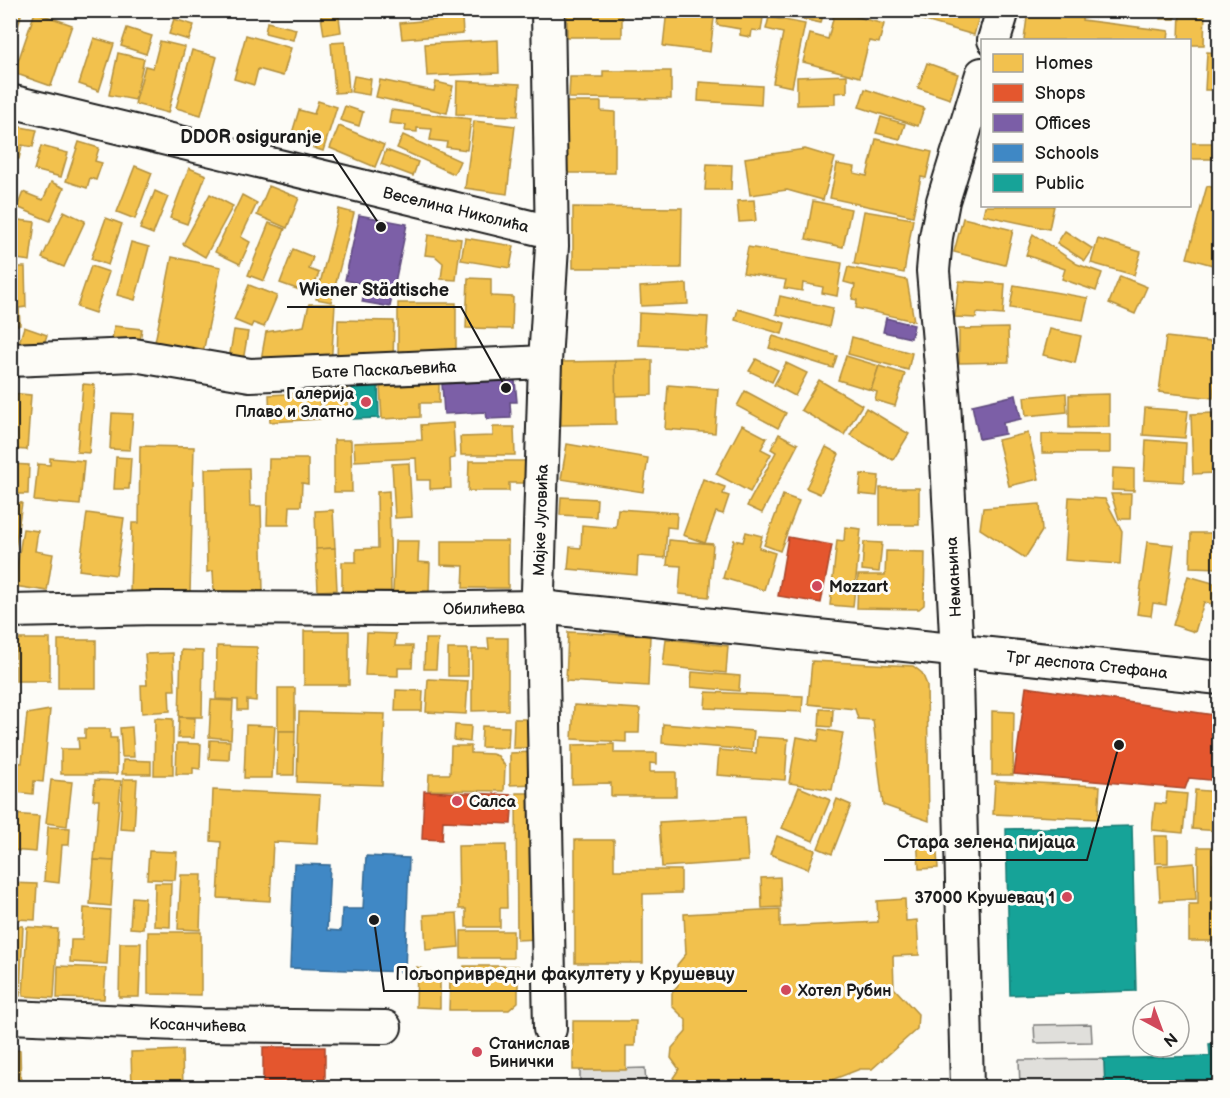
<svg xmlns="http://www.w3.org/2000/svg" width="1230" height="1098" font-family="'Balsamiq Sans',sans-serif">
<rect width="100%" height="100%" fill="#fdfcf7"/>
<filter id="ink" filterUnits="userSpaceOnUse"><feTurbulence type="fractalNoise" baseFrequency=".0167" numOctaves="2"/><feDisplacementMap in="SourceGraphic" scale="12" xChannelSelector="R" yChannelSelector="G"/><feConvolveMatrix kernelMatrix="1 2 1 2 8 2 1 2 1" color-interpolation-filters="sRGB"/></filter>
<g filter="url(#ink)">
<!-- green -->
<g fill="#e0dfdb" stroke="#7e7e7c" stroke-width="1.5">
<path d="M1091,1024L1092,1042L1035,1043L1034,1025Z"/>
<path d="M1104,1059L1105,1087H1020L1019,1060Z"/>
<path d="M645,1068L646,1087H580V1070Z"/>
</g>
<!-- homes -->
<g fill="#f2c14e" stroke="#b2903f" stroke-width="1.5">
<path d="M320,10H338L341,32L324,35Z"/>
<rect x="567" y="10" width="55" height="27"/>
<rect x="625" y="10" width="38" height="5"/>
<path d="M667,10H715L710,52L663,46Z"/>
<path d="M719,10L764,11L761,31L752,30L751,37L740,35V29L717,25Z"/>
<path d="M774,10H824L821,23L773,13Z"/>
<path d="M917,10H981L974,35L915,18Z"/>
<path d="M1028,10H1083L1082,20L1169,31L1168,40H1024Z"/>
<path d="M1161,10H1175V19H1160Z"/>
<path d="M1180,10H1205L1204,45H1190V40H1179Z"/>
<path d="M835,11L884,24L879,43L869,41L860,77L803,62L810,34L828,39Z"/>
<path d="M10,12L21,15L11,53H10Z"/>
<path d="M35,12L72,25L51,86L14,73Z"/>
<path d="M462,17L463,34L402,39L400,23Z"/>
<path d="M769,17L805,24L792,87L773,83L783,33L766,29Z"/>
<path d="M174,19L194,25L189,40L169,34Z"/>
<path d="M267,22L296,29L293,40L265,33Z"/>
<path d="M127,28L152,36L146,54L121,46Z"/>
<path d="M246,35L291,48L283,76L258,69L254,85L234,79Z"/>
<path d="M94,38L114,44L99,91L79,84Z"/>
<path d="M498,40L499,73L427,76L425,44Z"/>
<path d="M160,41L185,47L168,113L135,104L145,66L153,68Z"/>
<path d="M345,42L349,92L335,93L331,43Z"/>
<path d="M192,50L217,57L201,115L176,108Z"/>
<path d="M1207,52L1220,53V90H1205Z"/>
<path d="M118,53L144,59L135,100L109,95Z"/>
<path d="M927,63L958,74L950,99L918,88Z"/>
<path d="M603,71H671V99L569,98L570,77H603Z"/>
<path d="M847,75V92L835,93V104L797,105V77Z"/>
<path d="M354,76L371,79L369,95L351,92Z"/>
<path d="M380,80L434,91L436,82L453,86L447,113L376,97Z"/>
<path d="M457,81L520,84L518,116L456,114Z"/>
<path d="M699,82L762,86L761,105L698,101Z"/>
<path d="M865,89L924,108L918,126L859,107Z"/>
<path d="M318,101L337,107L323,151L290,140L299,110L314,114Z"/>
<path d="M565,102H601V111L615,112V173H565Z"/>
<path d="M345,106L363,112L359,126L340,120Z"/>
<path d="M391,110L471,119L467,150L446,147L447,142L430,140L432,129L417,128V132L405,131L406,125L389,123Z"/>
<path d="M881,117L905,124L900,139L876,133Z"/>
<path d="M474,121L515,126L507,194L465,188Z"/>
<path d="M10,125L37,130L33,147L22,145L19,159L11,158L10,161Z"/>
<path d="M339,126L384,145L375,167L330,148Z"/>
<path d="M403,135L460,161L454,174L397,148Z"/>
<path d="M876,139L932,152L926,178L921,177L913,216L830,198L837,164L855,167L854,173L867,176Z"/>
<path d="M79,142L99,148L95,161L102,163L96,180L90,178L87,188L66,181Z"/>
<rect x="1190" y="143" width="30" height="16"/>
<path d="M41,146L68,153L61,177L34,170Z"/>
<path d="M805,149L835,158L823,200L787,190L750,195L745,158Z"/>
<path d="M386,150L418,162L413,176L381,164Z"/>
<path d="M707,164L732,165L731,190H705Z"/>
<path d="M135,166L152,173L135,219L117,212Z"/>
<path d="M189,168L206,175L187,224L170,218Z"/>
<path d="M51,182L64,188L50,221L17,207L23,192L43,200Z"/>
<path d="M269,186L299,198L287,228L257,215Z"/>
<path d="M1207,186L1220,189V267L1187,258Z"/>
<path d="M155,191L168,197L153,234L140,229Z"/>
<path d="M210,194L233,206L205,257L183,244Z"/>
<path d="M242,195L257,203L241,237L250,242L240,264L215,252Z"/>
<path d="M754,200L756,221L739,222L737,201Z"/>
<path d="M813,201L851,209L843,247L806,239Z"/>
<path d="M985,206H1054L1049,229L983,215Z"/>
<path d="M573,207L682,208L681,268H573Z"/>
<path d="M339,209L354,213L331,302L316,299Z"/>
<path d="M64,211L85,221L64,267L42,258Z"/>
<path d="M864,211L913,219L904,273L854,264Z"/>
<path d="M106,218L122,224L108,265L91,259Z"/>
<path d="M963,218L1013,230L1005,265L954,252Z"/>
<path d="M10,219L35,222L30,261L10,258Z"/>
<path d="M269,223L285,229L264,281L248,275Z"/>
<path d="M1065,231L1093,249L1085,261L1057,243Z"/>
<path d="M1033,234L1077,264L1102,273L1096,291L1062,279L1065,269L1026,255Z"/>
<path d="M428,235L461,239L456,280L441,279L443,263L435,256L425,255Z"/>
<path d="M465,238L514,246L510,268L461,260Z"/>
<path d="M1098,239L1141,252L1134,275L1091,263Z"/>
<path d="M131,242L149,247L135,300L117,295Z"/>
<path d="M748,247L842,263L837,296L822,293L823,287L803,283L802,291L784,288L786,280L743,273Z"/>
<path d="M293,249L313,257L309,269L319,273L311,294L280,283Z"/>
<path d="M172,257L221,267L202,357L154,347Z"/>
<path d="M91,266L109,272L95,313L77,307Z"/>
<path d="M10,267H25L26,307L19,308L20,325H10Z"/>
<path d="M848,267L907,280L914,321L856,308L857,300L852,299L855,285L844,282Z"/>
<path d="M1120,276L1147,287L1135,314L1109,303Z"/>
<path d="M468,278L491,279V296L513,297L512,329L466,328Z"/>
<path d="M959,281L1005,284L1003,315L977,313L976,318L955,317Z"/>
<path d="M687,284L688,304L641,306L640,287Z"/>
<path d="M249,285L277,296L264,327L253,323L251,327L234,320Z"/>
<path d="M1014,285L1088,298L1083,320L1010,308Z"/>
<path d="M780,296L833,308L829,327L776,314Z"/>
<rect x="398" y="303" width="58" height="58"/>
<path d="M309,304H335L331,366L259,371L266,332L304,326Z"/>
<path d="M738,309L785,323L782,334L735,320Z"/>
<path d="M639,313L708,317L706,348L638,345Z"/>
<path d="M338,320L394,321L393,362L337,360Z"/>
<path d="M114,326L142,329L140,341L126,339L124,349L111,348Z"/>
<path d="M24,327L47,335L41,353L18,346Z"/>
<path d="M1008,328L1009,362L959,363V329Z"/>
<path d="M1050,329L1081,336L1075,363L1043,355Z"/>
<path d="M234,330L248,332L242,367L228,365Z"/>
<path d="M773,336L837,356L833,368L769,348Z"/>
<path d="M852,337L912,353L908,370L848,354Z"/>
<path d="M1166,337L1220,343L1213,398L1159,392Z"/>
<path d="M846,356L879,366L871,390L838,380Z"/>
<path d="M756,359L778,370L772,382L749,371Z"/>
<path d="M652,360V395L615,396V361Z"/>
<path d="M615,361L616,424L561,425L560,362Z"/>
<path d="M786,363L807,373L795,396L774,385Z"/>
<path d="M879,366L905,374L895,406L875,400L877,392L871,390Z"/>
<path d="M819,380L862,405L844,435L801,410Z"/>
<path d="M83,384L95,385L89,453L77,452Z"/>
<path d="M439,384V403H420V417L382,419L380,387Z"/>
<path d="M668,385L718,389L715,433L665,429Z"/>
<path d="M347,387L349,416L325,418L323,389Z"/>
<path d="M745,391L786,413L778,428L737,406Z"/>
<path d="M319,392L320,419L270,422L269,395Z"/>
<path d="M10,393L31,395L27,450L10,449Z"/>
<path d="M1066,393L1067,412L1026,416L1024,397Z"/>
<path d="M1109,394V427L1069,428V395Z"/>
<path d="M866,408L909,434L893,460L850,435Z"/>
<path d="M1145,408L1188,411L1185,438L1143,435Z"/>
<path d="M112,413L133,414L130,450L110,449Z"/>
<path d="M1212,413L1215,473L1193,474L1191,414Z"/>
<path d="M453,423L455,458L450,459L451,488L430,489V480H417L416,458L355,461L354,443L422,440L421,425Z"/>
<path d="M742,425L767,438L761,449L771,454L750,492L716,474Z"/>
<path d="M493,427H514L515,455H461L460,437L493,436Z"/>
<path d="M1028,433L1039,479L1009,486L998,440Z"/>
<path d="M779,434L798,444L762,513L747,506L776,452L771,449Z"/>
<path d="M1042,434L1110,435V453H1042Z"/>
<path d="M334,440H351L352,492H334Z"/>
<path d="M1146,440L1186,443L1184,482L1144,480Z"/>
<path d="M567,444L648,458L643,492L561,479Z"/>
<path d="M140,446L194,447L190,592H130L132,523H139Z"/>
<path d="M826,447L839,454L820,494L806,488Z"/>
<path d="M116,457L131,458L129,489H114Z"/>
<path d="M50,458L84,461L80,505L34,501L38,464L50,465Z"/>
<path d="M269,459H308V484L302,483L301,506H290L289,525H267Z"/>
<path d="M469,461H527V483H509V491H468Z"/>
<path d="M409,463L412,517L395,518L392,464Z"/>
<path d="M10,464L29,465L28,494H10Z"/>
<path d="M249,468L250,506H261L263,591H214L213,571L207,572L205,469Z"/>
<path d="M1113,468L1134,469V491L1112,490Z"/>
<path d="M861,474L879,476L877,496L859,494Z"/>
<path d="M703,479L725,487L723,494L729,496L723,514L716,512L705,543L683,535Z"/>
<rect x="880" y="488" width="39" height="37"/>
<path d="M389,491L391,591L342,592V562H356V549L378,548L377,492Z"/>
<path d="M1111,494H1131L1130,519H1119Z"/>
<path d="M783,495L799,501L780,551L764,545Z"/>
<path d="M561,497L597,499L596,517L560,515Z"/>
<path d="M1069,497L1105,499L1122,531L1120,564L1065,560Z"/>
<path d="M10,502L22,503L13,562L10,561Z"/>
<path d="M1040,504L1042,531L1025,558L980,529L983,508Z"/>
<path d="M618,509L677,513L676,528L667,527L665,558L638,556L637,575L568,569L570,547L581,548L582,525L616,528Z"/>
<path d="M333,510L335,548L316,549L315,511Z"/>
<path d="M87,513L124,518L116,575L79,570Z"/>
<path d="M845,527L861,529L853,607L830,605L837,540L844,541Z"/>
<path d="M23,529L38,531L35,551L53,554L47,591L14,586Z"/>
<path d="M746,532L762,536L759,548L775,553L764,590L723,578L734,540L743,542Z"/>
<path d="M1191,533H1220V568L1190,567Z"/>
<path d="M669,540L713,544L709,597L679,594L681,566L667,565Z"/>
<path d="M395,541H419L418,562L430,563L429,592L393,591Z"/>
<path d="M441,541H508V588H463L464,566L441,565Z"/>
<path d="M864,542L882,543L879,572L862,570Z"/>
<path d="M1147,542L1174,545L1166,605L1153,603L1151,616L1137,614Z"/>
<path d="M335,548L337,590L318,591L316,549Z"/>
<path d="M886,551L925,552L924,605L919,609L857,608L858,575H885Z"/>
<path d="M1188,576L1220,585L1215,605L1204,602L1195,632L1173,625Z"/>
<rect x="304" y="631" width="45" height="54"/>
<path d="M568,632L650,636L648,686L566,681Z"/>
<path d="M367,633L396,634L395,646H413L412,668H398V676L365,675Z"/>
<path d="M488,638H508V710L472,711V649H489Z"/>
<rect x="16" y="639" width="34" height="42"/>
<path d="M425,639H438L436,669H424Z"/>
<path d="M666,639L728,646L726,673L663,666Z"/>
<rect x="58" y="640" width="38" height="48"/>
<path d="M217,646L257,647L256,701L247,700V710H238V700L216,699Z"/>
<rect x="448" y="649" width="20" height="27"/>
<path d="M181,650L203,651L202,717H179Z"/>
<path d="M173,653L175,690H169L170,711L142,713L141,685H147L145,654Z"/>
<path d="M812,661L913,666L922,673L927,685L929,821L883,805L873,720L858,719L855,709L808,704Z"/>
<path d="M692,672L740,676L739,691L691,687Z"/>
<path d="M428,679L468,681L466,714L426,712Z"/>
<rect x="278" y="688" width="17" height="43"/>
<path d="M396,690L423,691L422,711H395Z"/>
<path d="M706,692L803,696L802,712L705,708Z"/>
<path d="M211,700L233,701L231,739L209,737Z"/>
<path d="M574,705L640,709L639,733H626V742L572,739Z"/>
<path d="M820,709L833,710L832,727L819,726Z"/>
<path d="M50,710L43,782L34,781L33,794L14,792L13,807L10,806V762L22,763L27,714Z"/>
<path d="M992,711L1014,712L1013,775H992Z"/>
<path d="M299,712L385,714L382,785L297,782Z"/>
<path d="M179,717L195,718L194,738H178Z"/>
<path d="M155,718L173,719V775H154Z"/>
<path d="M514,719H529L528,748H513Z"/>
<path d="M663,724L754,731L752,750L662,743Z"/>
<path d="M246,725L275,726L272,778H244Z"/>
<path d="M455,725L471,726L470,742L454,740Z"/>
<path d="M482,726L509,727L508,748L481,747Z"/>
<path d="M132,727L134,757H122L120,728Z"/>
<path d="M85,729H110V738H117V774H61V749H79L78,738H85Z"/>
<path d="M820,729L843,733L832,790L789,783L797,737L818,741Z"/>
<path d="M278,731H295L294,775H277Z"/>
<path d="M757,737L788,739L785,780L717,775L719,750L756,753Z"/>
<path d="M210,740L230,741L229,760L209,759Z"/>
<path d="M177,743L201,744L200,769L193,768V774H176Z"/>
<path d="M614,744V753H657V764L650,763V772H676V796H611V783L572,784V745Z"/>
<path d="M451,746H471V753L492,754L498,756L505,766L504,791L428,790L429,774H450Z"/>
<path d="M535,752V784L510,785V753Z"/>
<path d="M123,760L151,761V774H122Z"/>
<path d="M123,779H137L134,830L120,829Z"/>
<path d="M51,780L72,782L67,826L46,823Z"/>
<path d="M95,780L121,781L114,861L94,860L99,800H93Z"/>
<path d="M995,781L1100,786L1098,819L993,814Z"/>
<path d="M799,787L830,800L813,841L782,828Z"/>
<path d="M213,790L320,795L317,844L273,842L270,901L218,898L221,842L211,841Z"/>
<path d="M1195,790L1220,792V831L1192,829Z"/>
<path d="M1167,792L1187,794L1183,833L1152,830L1155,803L1166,804Z"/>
<path d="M516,793H533L540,939L517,940Z"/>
<path d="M837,799L851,805L832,854L818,848Z"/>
<path d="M10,814L39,816L36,852L10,850Z"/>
<path d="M745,817L748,861L662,867L659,822Z"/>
<path d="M48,827L70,828L69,845H62L59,883L44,881Z"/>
<path d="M777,836L815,850L808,869L770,854Z"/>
<path d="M936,836L938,868L919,869L917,837Z"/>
<path d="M1154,836H1168V863H1155Z"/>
<path d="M575,840H614V870H681V893L643,894V963H575Z"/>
<path d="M506,845L507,908H500V927H466V909H459L458,846Z"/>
<path d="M1198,847H1220V864H1213L1214,901H1220V941H1189V904H1198Z"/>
<path d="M149,851L177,852L175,880L147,879Z"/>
<path d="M94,860L114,861L111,906L90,904Z"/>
<path d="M1194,863L1196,899L1160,901L1158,866Z"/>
<path d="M181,875H202L200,930L178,929Z"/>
<path d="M780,877L781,907L762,908L761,878Z"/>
<path d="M10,883L37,884L35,920L15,919L16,901L10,900Z"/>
<path d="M155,883H171L170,927L154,926Z"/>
<path d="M132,897L145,898L143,929L130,928Z"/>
<path d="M905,899L906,921L917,920L919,955L893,956L894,988L918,1014L917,1029L872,1069H860L834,1079L828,1088H682L673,1078L679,1069L671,1058L672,1048L686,1032V1020L672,1006V993L678,985L677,965L686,954L684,914L780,909V927L878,922L877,901Z"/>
<path d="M84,908L110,910L107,964L70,962L71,940H82Z"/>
<path d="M457,913L459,947L426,950L424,915Z"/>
<path d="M10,926H23L20,996H10Z"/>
<path d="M27,927L58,929L54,998L23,996Z"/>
<rect x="461" y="931" width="52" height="27"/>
<path d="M148,932H201V995L148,994Z"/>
<path d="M120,943H141L139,997H119Z"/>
<path d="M58,966L106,968L104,999L57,998Z"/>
<path d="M464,966H518V1002L509,1010H449L450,980H464Z"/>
<path d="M417,967L440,976V1008L416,1007Z"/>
<path d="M573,1021H636L635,1046H626V1070H573Z"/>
<path d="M20,1050L21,1088H10V1051Z"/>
<path d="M182,1050L183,1088H132L131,1052Z"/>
</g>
<!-- shops -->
<g fill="#e4572e" stroke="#a84529" stroke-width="1.5">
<path d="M788,537L832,545L821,603L778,596Z"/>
<path d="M1026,687L1220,716V781L1189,778L1185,789L1014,774Z"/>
<path d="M424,791L513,795L511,824L443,821L442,840L422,839Z"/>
<rect x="263" y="1047" width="62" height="41"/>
</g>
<!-- offices -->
<g fill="#7b5ea7" stroke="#5e4a7d" stroke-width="1.5">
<path d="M359,215L407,224L390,307L362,302L366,285L345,280Z"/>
<path d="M886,318L914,325L911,338L883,332Z"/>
<path d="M515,380L517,402H510L511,418L487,419L486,412L444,414L442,384Z"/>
<path d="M1016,395L1021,419L1003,423L1005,434L979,439L972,405Z"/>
</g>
<!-- schools -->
<path fill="#3f88c5" stroke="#346892" stroke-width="1.5" d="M366,856L409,858L405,972L290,968L294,864L330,865L327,930L341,931L342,909H363Z"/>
<!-- public -->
<g fill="#17a398" stroke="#187a73" stroke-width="1.5">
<path d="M378,384L379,418L353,419L352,385Z"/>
<path d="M1132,826L1136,991L1010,995L1006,829Z"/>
<path d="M1220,1043V1088H1105L1104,1059L1210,1056L1209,1044Z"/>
</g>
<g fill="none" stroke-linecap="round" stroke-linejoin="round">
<!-- minor casing -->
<g stroke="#1c1c1c" stroke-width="36">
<g id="minor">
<path d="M548,10L552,246L545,362L538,591L542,622L550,1029"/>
<path d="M994,40L1003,10"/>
<path id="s1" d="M10,101L551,232"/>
<path id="s2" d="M10,360L134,355L250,375L545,362"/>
<path id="s3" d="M10,611L158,608L398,609L540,607L1220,678"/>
<path id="s4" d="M10,1017L201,1025L385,1027"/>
<path d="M967,1088L956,635L944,401L933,271L936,237L943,201L982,74"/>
</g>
</g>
<!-- minor -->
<use href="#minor" stroke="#fdfcf7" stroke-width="32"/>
</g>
</g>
<!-- markers -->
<g fill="#d1495b" stroke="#fdfcf7" stroke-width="2">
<circle cx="366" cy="402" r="6"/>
<circle cx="817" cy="586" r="6"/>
<circle cx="457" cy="801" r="6"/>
<circle cx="1067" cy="897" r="6"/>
<circle cx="786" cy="990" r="6"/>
<circle cx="477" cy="1052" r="6"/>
</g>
<g text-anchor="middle" stroke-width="6" stroke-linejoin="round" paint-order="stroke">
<!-- street labels -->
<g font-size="16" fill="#1c1c1c" stroke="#fdfcf7">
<text dy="6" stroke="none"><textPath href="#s1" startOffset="459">Веселина Николића</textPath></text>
<text dy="6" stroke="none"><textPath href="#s2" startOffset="376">Бате Паскаљевића</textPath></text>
<text transform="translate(540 520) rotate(-88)" y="6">Мајке Југовића</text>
<text transform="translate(953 577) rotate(-93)" y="6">Немањина</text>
<text dy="6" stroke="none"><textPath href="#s3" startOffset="474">Обилићева</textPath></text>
<text dy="6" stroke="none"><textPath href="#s3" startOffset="1080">Трг деспота Стефана</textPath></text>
<text dy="6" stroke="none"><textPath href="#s4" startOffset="188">Косанчићева</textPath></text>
</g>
<!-- poi labels -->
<g font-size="16" font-weight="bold" fill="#1c1c1c" stroke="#fdfcf7" text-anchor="start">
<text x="354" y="399" text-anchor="end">Галерија<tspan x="354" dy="18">Плаво и Златно</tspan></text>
<text x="829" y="592">Mozzart</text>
<text x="469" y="807">Салса</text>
<text x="1055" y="903" text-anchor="end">37000 Крушевац 1</text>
<text x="798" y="996">Хотел Рубин</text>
<text x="489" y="1049">Станислав<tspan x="489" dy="18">Бинички</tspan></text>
</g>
</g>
<!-- callouts -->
<path fill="none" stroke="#1c1c1c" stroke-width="2" d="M381 227L333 155H168M506 388L461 307H287M1119 745L1087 860H884M374 920L384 991H747"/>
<g fill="#1c1c1c" stroke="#fdfcf7" stroke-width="2">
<circle cx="381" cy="227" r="6"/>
<circle cx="506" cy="388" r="6"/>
<circle cx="1119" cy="745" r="6"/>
<circle cx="374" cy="920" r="6"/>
</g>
<g font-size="18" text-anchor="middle" font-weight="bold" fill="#1c1c1c" stroke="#fdfcf7" stroke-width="6" stroke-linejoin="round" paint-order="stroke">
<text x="251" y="143">DDOR osiguranje</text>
<text x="374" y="296">Wiener Städtische</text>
<text x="986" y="848">Стара зелена пијаца</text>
<text x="565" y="980">Пољопривредни факултету у Крушевцу</text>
</g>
<!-- margin -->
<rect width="1230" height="1098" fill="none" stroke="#fdfcf7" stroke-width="36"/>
<rect x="18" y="18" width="1194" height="1062" fill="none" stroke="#1c1c1c" stroke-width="2" filter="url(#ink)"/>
<!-- legend -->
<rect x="981" y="39" width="210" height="168" fill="#fdfcf7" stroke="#a3a29f" stroke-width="1.5"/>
<rect x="993" y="54" width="30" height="18" fill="#f2c14e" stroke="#a3a29f" stroke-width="1.5"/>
<text x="1035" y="69" font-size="18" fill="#1c1c1c">Homes</text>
<rect x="993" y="84" width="30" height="18" fill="#e4572e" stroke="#a3a29f" stroke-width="1.5"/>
<text x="1035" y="99" font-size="18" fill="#1c1c1c">Shops</text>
<rect x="993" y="114" width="30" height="18" fill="#7b5ea7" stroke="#a3a29f" stroke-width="1.5"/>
<text x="1035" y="129" font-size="18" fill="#1c1c1c">Offices</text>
<rect x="993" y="144" width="30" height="18" fill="#3f88c5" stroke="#a3a29f" stroke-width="1.5"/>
<text x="1035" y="159" font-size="18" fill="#1c1c1c">Schools</text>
<rect x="993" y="174" width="30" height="18" fill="#17a398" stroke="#a3a29f" stroke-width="1.5"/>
<text x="1035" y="189" font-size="18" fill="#1c1c1c">Public</text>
<!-- north arrow -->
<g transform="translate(1161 1029) rotate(139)"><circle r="28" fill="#fdfcf7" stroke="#a3a29f" stroke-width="1.5"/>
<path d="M0-4.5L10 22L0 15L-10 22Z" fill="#d1495b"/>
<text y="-9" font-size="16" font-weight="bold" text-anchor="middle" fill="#1c1c1c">N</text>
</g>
</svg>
